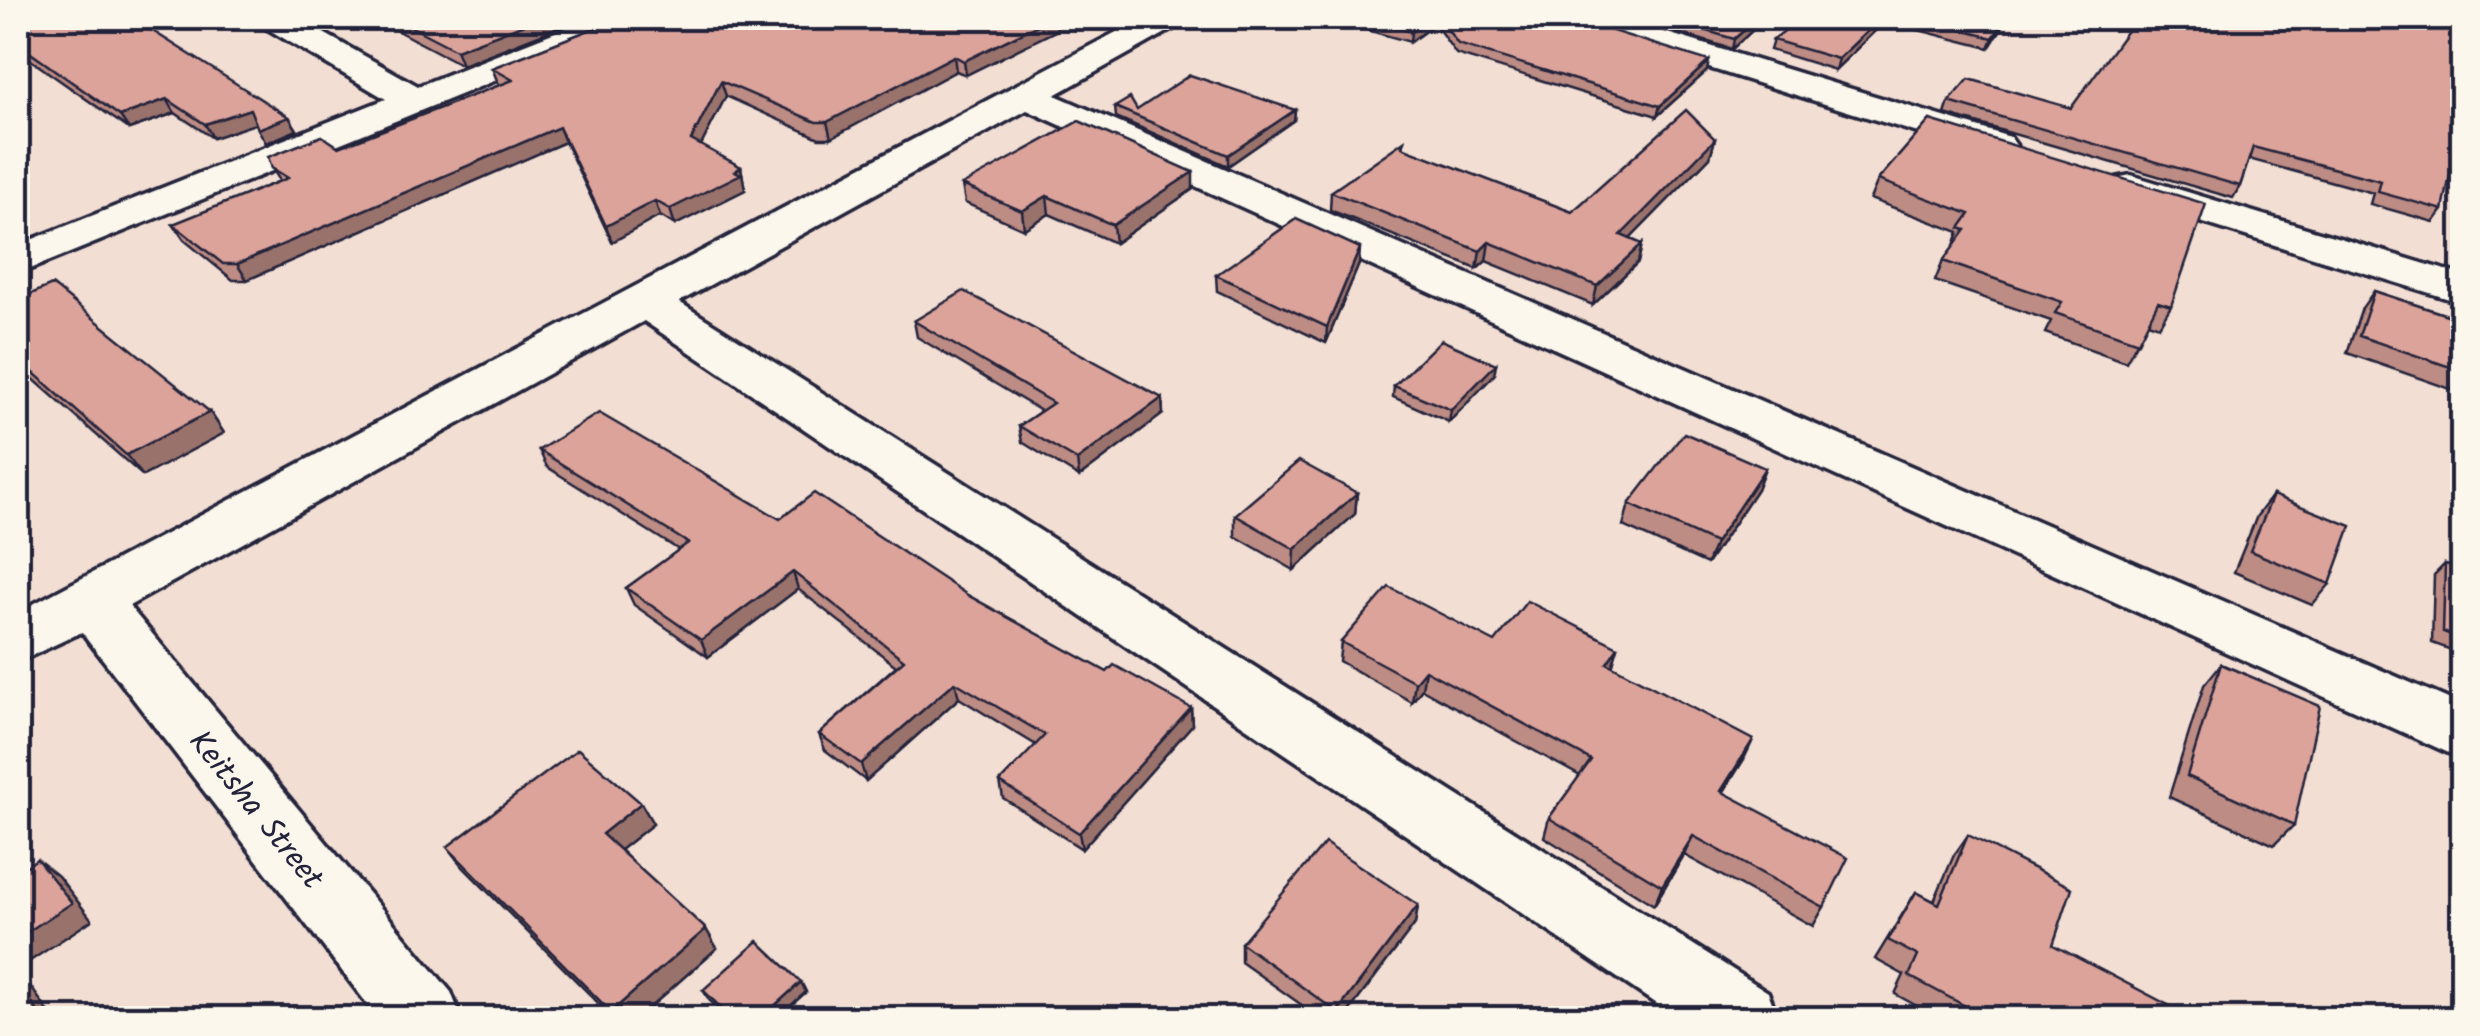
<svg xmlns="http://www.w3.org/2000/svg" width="2480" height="1036" font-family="Kalam,sans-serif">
<rect width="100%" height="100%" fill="#f2ded3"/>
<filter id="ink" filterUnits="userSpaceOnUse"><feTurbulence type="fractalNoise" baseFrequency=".01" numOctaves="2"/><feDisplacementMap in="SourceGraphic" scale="20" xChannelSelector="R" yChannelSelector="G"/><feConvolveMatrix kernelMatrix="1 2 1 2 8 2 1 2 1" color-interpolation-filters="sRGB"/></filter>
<g filter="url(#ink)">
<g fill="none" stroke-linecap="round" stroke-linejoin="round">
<!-- street casing -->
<g stroke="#22223b" stroke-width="7">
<g id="street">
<path d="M256,18H297L418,86L591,18H637L632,25L18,274V245L386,99L261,25Z"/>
<path d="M1143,18H1185L1180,25L1055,95L2462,705V759L1027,110L679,302L1768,992L1778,1018H1677L644,321L129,606L451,992L461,1018H378L82,632L18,662V612Z"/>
<path d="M1566,18H1618L2010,137L2016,145L2010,153H1982L1571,25Z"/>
<path d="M2431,18H2462V31L2436,25Z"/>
<path d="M2131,175L2462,275V303L2116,196L2110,187L2116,178Z"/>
</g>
</g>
<!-- street -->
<use href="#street" fill="#fbf7ec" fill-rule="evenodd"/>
</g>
<!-- wall -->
<g fill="#bd8c84" stroke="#22223b" stroke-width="2.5">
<path d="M18,18L289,117L297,130L266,143L256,123L213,138L175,113L129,129L18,51Z"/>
<path d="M373,18H582L462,65Z"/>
<path d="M620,18H1056L1057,30L966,75L956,71L831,138H819L726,96L701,145L741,167L745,190L675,225L660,216L612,242L565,142L247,280H233L184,240L173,224L280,181L272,168L339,147L500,85L498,83L492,68Z"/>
<path d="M1323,18H1571L1707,71L1657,116L1456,54L1435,24L1410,42Z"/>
<path d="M1629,18H1766L1732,49Z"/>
<path d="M1914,18H2008L1989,48L1910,28Z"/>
<path d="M2340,18H2442L2458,85L2443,210L2434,222L2370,204L2373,193L2249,159L2240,186L2233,198L1945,114L1949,102L2071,108L2335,27Z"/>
<path d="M1884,22L1835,70L1770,50L1773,40Z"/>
<path d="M1115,107L1137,110H1295L1294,120L1228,166L1116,117Z"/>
<path d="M1930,120L2171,306L2159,326L2148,322L2126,362L2045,333L2051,321L1935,281L1943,261L1953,248L1959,232L1870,199L1878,180Z"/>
<path d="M1715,139L1710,157L1630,239L1642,244L1638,262L1593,305L1486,261L1477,269L1330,210L1331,192L1403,148L1572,212Z"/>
<path d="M962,185L1193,189L1115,243L1049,214L1024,229L965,203Z"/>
<path d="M1359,264L1326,343L1217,291L1216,275Z"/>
<path d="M2374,291L2462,320V393L2347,353L2362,308Z"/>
<path d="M18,294L210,412L224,433L143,476L31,377L18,383Z"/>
<path d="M914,321L1162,398L1163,414L1079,477L1022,442L1019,426L1041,411L917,337Z"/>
<path d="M1494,375L1449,422L1393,397L1394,386Z"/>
<path d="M539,450L780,519L969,596L1107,672L1191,708L1192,725L1082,849L1003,798L1000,782L1036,745L959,698L866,781L825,750L819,734L896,666L798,589L708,657L634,605L626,588L679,550L547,467Z"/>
<path d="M1765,468L1757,489L1707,564L1623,526L1629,504Z"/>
<path d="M1357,493L1355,514L1294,570L1235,536V515Z"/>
<path d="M2273,495L2330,584L2312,605L2234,572L2257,516Z"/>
<path d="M2462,550V654L2432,643L2434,575L2445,564L2458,568Z"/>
<path d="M1341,642H1495L1618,647L1612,666L1744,759L1723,793L1824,907L1813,926L1684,855L1654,905L1544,837L1549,818L1580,776L1422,689L1412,702L1339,661Z"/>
<path d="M2221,664L2294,825L2274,845L2169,797L2204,685Z"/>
<path d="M641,803L653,824L620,850L717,948L638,1018H613L462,866L447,847Z"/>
<path d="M1968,835L2053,945L2193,1018H1939L1895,994L1904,975L1875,959L1916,892L1934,901L1954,855Z"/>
<path d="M1418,905L1415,924L1344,1018H1320L1241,962V943Z"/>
<path d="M801,982L806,992L777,1018H728L709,1000L703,990Z"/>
</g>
<!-- shaded-wall -->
<g fill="#9a726c" stroke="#22223b" stroke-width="2.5">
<path d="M540,18H582L462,65L456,50Z"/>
<path d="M1052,18H1056L1057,30L966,75L964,61Z"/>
<path d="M1432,18H1436L1435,24L1410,42L1411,32Z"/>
<path d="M1758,18H1766L1732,49L1734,39Z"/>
<path d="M1881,18H1885L1884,22L1835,70L1838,59Z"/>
<path d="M2006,18H2008L1989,48L1993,38Z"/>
<path d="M954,56L956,71L831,138L827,122Z"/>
<path d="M1709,61L1707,71L1657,116L1660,106Z"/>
<path d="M721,81L726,96L696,155L691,140Z"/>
<path d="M167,99L175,113L129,129L120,116Z"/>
<path d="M250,109L258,123L213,138L205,124Z"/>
<path d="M1295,110L1294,120L1228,166V155Z"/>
<path d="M289,117L297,130L266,143L258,129Z"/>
<path d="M559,127L565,142L247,280L237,264Z"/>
<path d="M1715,139L1710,157L1616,253L1621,235Z"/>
<path d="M741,167L745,190L675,225L670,209Z"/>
<path d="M1193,172V189L1115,243L1113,225Z"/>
<path d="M1047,196L1049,214L1024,229L1022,211Z"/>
<path d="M655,201L660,216L612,242L606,226Z"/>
<path d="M1489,242L1486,261L1477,269L1480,251Z"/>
<path d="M1642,244L1638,262L1593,305L1597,286Z"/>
<path d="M1360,248L1359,264L1326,343L1327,327Z"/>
<path d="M18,360L31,377L18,383Z"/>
<path d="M1496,364L1494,375L1449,422L1451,410Z"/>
<path d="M1162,398L1163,414L1079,477L1077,460Z"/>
<path d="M210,412L224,433L143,476L126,455Z"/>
<path d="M1765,468L1757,489L1707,564L1715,543Z"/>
<path d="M1357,493L1355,514L1294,570L1295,549Z"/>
<path d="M793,572L798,589L708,657L701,640Z"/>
<path d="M1618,647L1612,667L1607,663Z"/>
<path d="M1425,670L1422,689L1412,702L1415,682Z"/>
<path d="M955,682L959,698L866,781L861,764Z"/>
<path d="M1191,708L1192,725L1082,849L1079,833Z"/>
<path d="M1753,740L1744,759L1712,810L1721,791Z"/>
<path d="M641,803L653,824L615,854L602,834Z"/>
<path d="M1693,836L1684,855L1654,905L1662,886Z"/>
<path d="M37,859L58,876L92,920L18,969L53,1018H42L18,983V938Z"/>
<path d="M1418,905L1415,924L1344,1018H1337V1012Z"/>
<path d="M706,929L717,948L638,1018H616L611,1012Z"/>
<path d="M801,982L806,992L777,1018H761Z"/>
</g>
<!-- building -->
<g fill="#dca39a" stroke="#22223b" stroke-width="2.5">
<path d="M18,18H132L289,117L258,129L250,109L205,124L167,99L120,116L18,44Z"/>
<path d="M394,18H540L456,50Z"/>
<path d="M620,18H1052L964,61L954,56L827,122H816L721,81L691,140L741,167L735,171L741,174L670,209L655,201L606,226L559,127L237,264H223L173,224L288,178L272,168L268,157L322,136L339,147L513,80L492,68Z"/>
<path d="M1359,18H1432L1411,32Z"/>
<path d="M1439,18H1571L1709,61L1660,106L1458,44Z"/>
<path d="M1664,18H1758L1734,39Z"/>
<path d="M1800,18H1881L1838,59L1773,40Z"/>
<path d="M1913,18H2006L1993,38Z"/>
<path d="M2136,18H2293L2336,27L2341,18H2442L2462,22V69L2458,85L2462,86V116L2443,210L2378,192L2381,181L2253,147L2240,186L1949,102L1969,79L2071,108Z"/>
<path d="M1190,75L1295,110L1228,155L1115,107L1130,98L1137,110Z"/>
<path d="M1686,110L1715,139L1621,235L1642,244L1597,286L1489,242L1480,251L1331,192L1404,141L1402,147L1572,212Z"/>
<path d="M1930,120L2206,204L2171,306L2158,302L2138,342L2055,313L2062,302L1943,261L1966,230L1960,228L1970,214L1878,180Z"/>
<path d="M1079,121L1193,172L1113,225L1047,196L1022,211L962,185Z"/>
<path d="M1296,219L1360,248L1327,327L1216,275Z"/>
<path d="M52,285L210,412L126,455L18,359V294L26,291L31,294Z"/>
<path d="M964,291L1162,398L1077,460L1019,426L1053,403L914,321Z"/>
<path d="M2374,291L2462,320V371L2359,336Z"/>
<path d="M1441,340L1496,364L1451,410L1394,386Z"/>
<path d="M599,413L780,519L814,493L969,596L1107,672L1114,665L1191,708L1079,833L1000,782L1045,735L955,682L861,764L819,734L904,660L793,572L701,640L626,588L688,543L539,450Z"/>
<path d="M1684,433L1765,468L1715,543L1629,504Z"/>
<path d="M1299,461L1357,493L1295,549L1235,515Z"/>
<path d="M2273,495L2351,526L2330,584L2250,551Z"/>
<path d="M2445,564L2462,569V639L2443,632Z"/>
<path d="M1389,587L1495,642L1527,601L1618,647L1607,663L1753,740L1721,791L1848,858L1824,907L1693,836L1662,886L1549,818L1591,760L1425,670L1415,682L1341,642Z"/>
<path d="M2221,664L2320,706L2294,825L2187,776Z"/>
<path d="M578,749L641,803L602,834L706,929L611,1012L447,847Z"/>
<path d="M1968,835L2072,888L2053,945L2193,1018H1988L1909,976L1918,956L1888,940L1916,892L1939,904Z"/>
<path d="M1325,843L1418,905L1337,1012L1241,943Z"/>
<path d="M37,859L72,903L18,938V872Z"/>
<path d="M758,941L801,982L761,1018H731L703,990Z"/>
<path d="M18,983L42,1018H18Z"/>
</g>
</g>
<g text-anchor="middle" stroke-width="8" stroke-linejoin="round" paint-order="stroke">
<!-- near-street labels -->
<g font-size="32" fill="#22223b" stroke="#fbf7ec">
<text transform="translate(257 809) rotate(51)" y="11">Keitsha Street</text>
</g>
</g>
<!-- margin -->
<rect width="2480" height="1036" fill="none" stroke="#fbf7ec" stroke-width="60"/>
<rect x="30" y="30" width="2420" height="976" fill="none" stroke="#22223b" stroke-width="4" filter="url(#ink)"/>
</svg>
